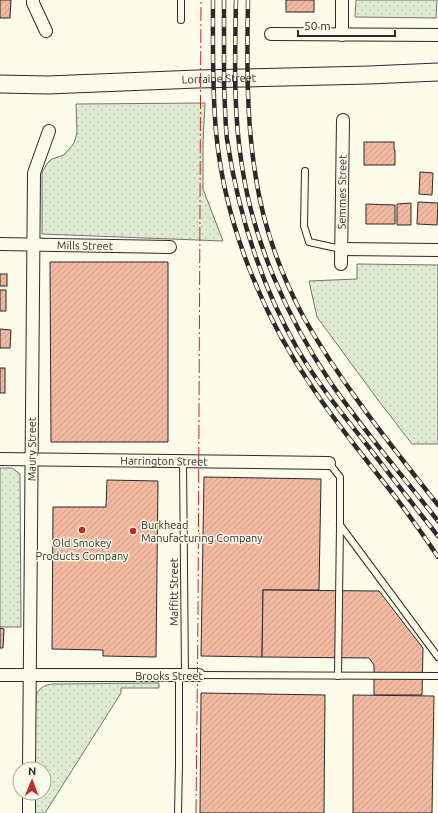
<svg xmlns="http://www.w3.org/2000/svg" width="438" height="813" font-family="Ubuntu,sans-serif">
<defs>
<pattern id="grass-dots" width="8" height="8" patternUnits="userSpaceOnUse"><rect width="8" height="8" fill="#deebd1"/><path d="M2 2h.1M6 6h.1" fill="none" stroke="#bfcab4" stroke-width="1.8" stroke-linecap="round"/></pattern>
<pattern id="building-hatch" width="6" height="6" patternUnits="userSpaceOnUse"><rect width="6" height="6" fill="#f2b8a0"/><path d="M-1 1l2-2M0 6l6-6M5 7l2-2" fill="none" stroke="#d09e8a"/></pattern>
</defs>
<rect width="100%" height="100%" fill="#fdfbea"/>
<!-- grass -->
<g fill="url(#grass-dots)" stroke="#74746e">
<path d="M356,0H437L436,18L355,17Z"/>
<path d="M205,103L203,143V189L223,241L42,234V172L49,161L52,159L64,155L70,148L74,143L77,133L76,104Z"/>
<path d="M357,264L438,265V444H412L378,400L317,317L309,281L357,279Z"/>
<path d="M0,468H12L20,474L21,627H0Z"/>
<path d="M159,683V688H121V693L45,813H34V793H44V769H34L36,694C40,688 44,685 52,684Z"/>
</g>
<!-- building -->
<g fill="url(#building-hatch)" stroke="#2b2b2b">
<path d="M0,0H11L10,18H0Z"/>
<rect x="286" y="0" width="28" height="12"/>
<path d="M364,142H394V150H395V165H364Z"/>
<path d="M420,172L433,173L432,195L419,194Z"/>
<path d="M418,202L438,203L437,225L417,224Z"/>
<path d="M411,203V225H397V204Z"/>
<path d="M366,204L395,205V224H366Z"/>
<path d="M50,262H168V442H51Z"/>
<rect x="0" y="274" width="7" height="12"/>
<rect x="0" y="290" width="6" height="21"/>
<path d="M0,329L11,330L10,348H0Z"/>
<rect x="0" y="368" width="5" height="25"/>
<path d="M204,477L321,479L319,590H263L262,657L201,656Z"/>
<path d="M107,480L158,481L156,657L103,656V650L52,649L53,507H106Z"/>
<path d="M263,590L379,591L423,648L422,695H374V665L369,658L262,657Z"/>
<path d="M0,628L4,629L3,648H0Z"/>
<path d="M201,693L325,695L324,813H200Z"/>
<path d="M353,695L434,696L432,813H353Z"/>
</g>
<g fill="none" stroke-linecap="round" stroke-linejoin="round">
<!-- service casing -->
<g stroke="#2b2b2b" stroke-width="8">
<g id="service">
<path d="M181,20V0"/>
<path d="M305,171L304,226L309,242L341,249"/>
<path d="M183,461L185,675"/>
<path d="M329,463L340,477V525L338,676"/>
<path d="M340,525L438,657"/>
<path d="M199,675L438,676"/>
<path d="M178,813L179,764V676"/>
</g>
</g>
<!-- minor casing -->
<g stroke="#2b2b2b" stroke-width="14">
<g id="minor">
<path d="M33,0V3L46,31"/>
<path d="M271,34L438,35"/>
<path d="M342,35V0"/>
<path id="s1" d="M0,244L170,247"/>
<path d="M341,249L438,250"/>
<path id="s2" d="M341,264L343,120"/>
<path id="s3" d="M0,459L329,463"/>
<path d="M0,675H199"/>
<path id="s4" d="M29,769L34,173L49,131"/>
<path d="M29,813V793"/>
</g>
</g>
<!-- secondary casing -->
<g stroke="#2b2b2b" stroke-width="19">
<g id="secondary">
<path id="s5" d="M0,84L48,85L197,79L369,75L438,72"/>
</g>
</g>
<!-- service -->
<use href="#service" stroke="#fdfbea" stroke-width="6"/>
<!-- minor -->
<use href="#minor" stroke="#fdfbea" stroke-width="12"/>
<!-- secondary -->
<use href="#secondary" stroke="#fdfbea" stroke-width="17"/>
<!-- rail casing -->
<g stroke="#2b2b2b" stroke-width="4.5">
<g id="rail">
<path d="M213,0C213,43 212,87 216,131C224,221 261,313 312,387C338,426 368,462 397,499C411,518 425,537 438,557"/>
<path d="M224,0C224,28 224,56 224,85C225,103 225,121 227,139C238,213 261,285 298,350C318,384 343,415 367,445C391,476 414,506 438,536"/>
<path d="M236,0C235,55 233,111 242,166C253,241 287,317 329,380C362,429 401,474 438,521"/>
<path d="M248,0C247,58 246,115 255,172C262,222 280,273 304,318C342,385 391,445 438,505"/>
</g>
</g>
<!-- rail -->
<use href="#rail" stroke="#fdfbea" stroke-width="3" stroke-dasharray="9" stroke-linecap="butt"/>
<!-- power -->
<path stroke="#c62828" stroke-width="1" stroke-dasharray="14 3 2 3" stroke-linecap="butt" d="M196,813L198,617L201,0"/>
</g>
<!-- markers -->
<g fill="#c62828" stroke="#fdfbea" stroke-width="1.5">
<circle cx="82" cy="530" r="4"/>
<circle cx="133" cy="531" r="4"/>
</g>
<g text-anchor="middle" stroke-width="3" stroke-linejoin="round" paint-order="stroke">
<!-- street labels -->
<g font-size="11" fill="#2b2b2b" stroke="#fdfbea">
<text dy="4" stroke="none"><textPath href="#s5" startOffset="219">Lorraine Street</textPath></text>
<text dy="4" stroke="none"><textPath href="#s2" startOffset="72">Semmes Street</textPath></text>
<text dy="4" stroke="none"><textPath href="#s1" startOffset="85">Mills Street</textPath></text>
<text dy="4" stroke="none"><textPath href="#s4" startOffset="320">Maury Street</textPath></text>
<text dy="4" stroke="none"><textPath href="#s3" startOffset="164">Harrington Street</textPath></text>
<text transform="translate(174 592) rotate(-90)" y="4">Maffitt Street</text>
<text x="169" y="680">Brooks Street</text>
</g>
<!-- poi labels -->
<g font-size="11" fill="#2b2b2b" stroke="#fdfbea" text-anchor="start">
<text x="141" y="529">Burkhead<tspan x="141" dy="13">Manufacturing Company</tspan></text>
<text x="82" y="547" text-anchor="middle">Old Smokey<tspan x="82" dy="13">Products Company</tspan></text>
</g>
</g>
<!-- north arrow -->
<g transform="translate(32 781) rotate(1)"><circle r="19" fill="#fdfbea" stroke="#a9a89e"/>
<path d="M0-3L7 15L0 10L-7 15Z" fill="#c62828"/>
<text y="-6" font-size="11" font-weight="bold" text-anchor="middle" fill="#2b2b2b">N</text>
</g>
<!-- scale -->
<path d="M298 30v6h97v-6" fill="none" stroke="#2b2b2b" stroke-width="2"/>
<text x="304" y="30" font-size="12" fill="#2b2b2b" stroke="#fdfbea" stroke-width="3" paint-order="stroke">50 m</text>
</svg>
